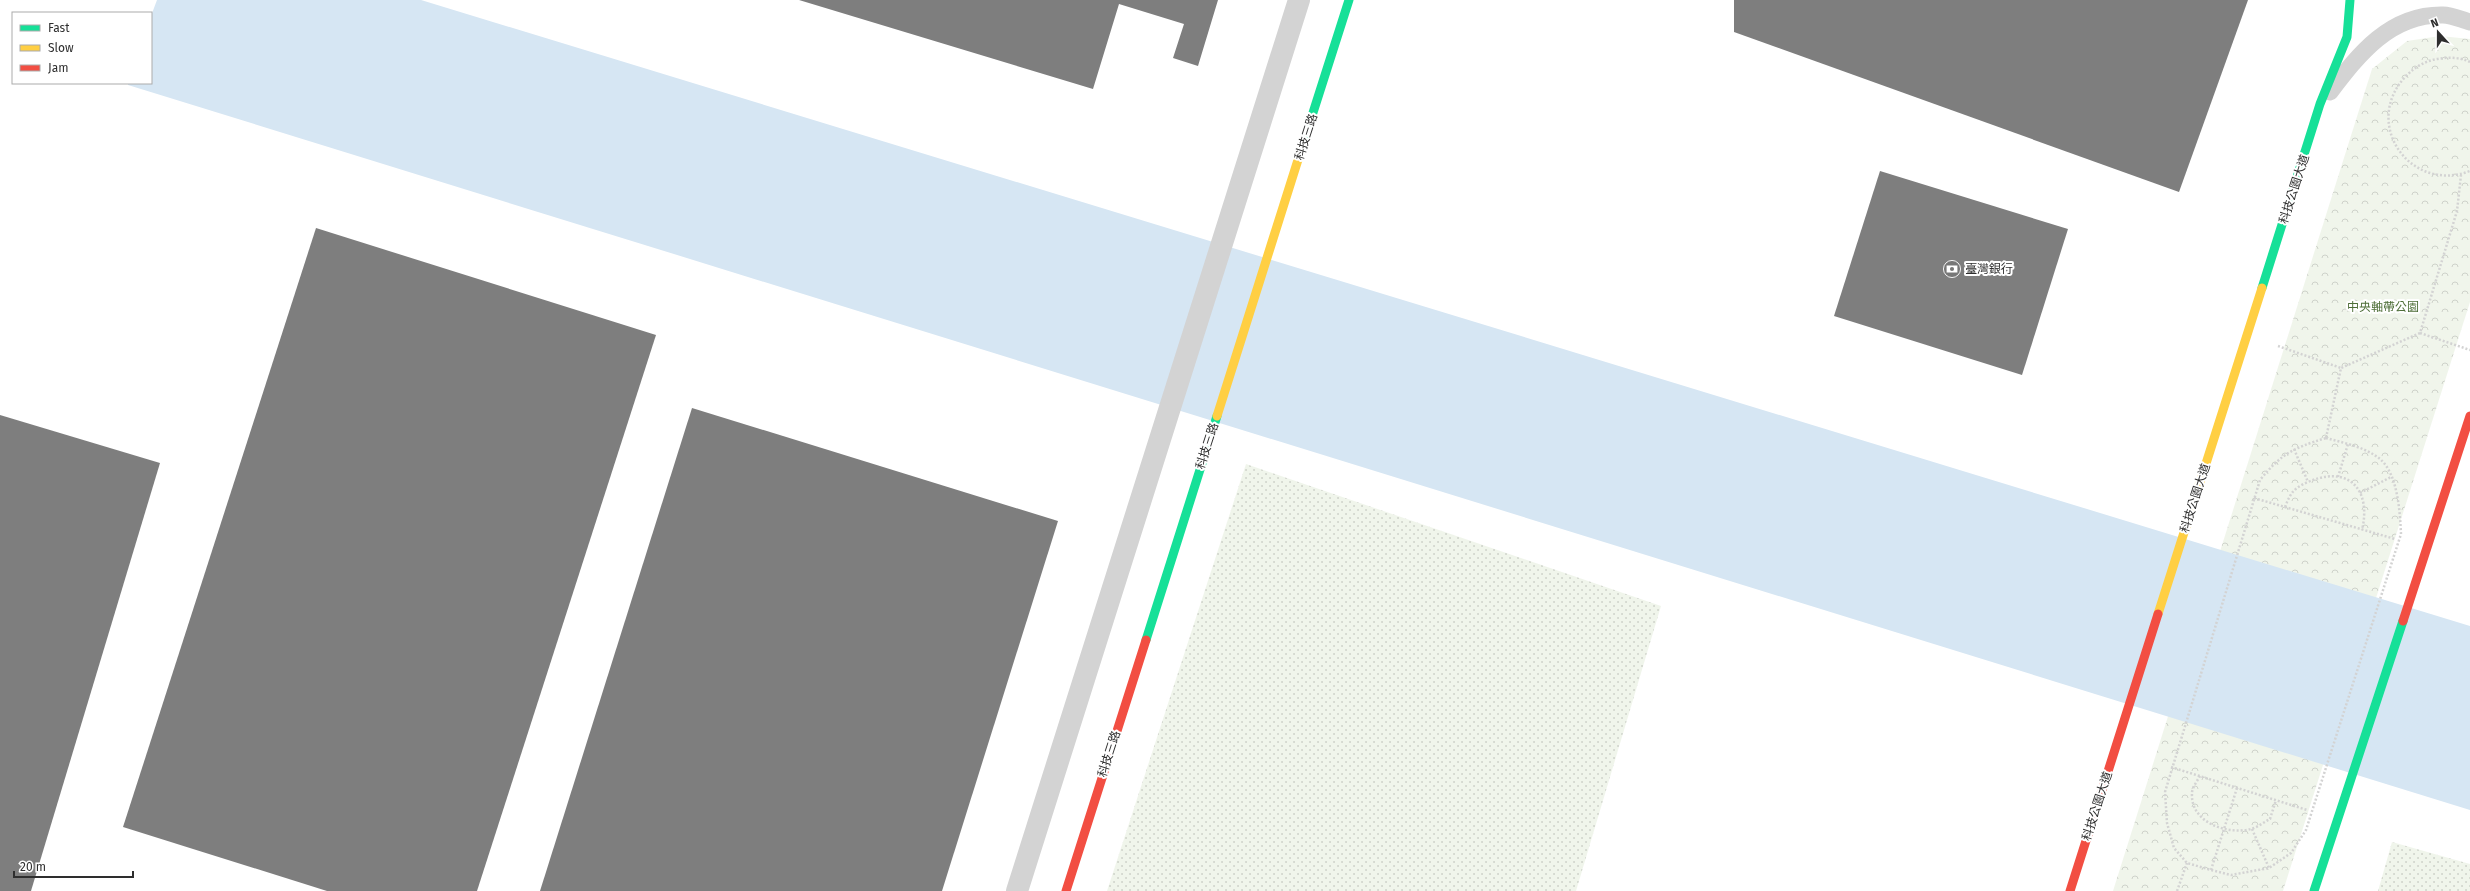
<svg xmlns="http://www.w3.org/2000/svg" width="2470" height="891" font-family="'Fira Sans','Noto Sans TC',sans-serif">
<defs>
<pattern id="grass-dots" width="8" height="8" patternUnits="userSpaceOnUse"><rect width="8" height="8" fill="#f0f5eb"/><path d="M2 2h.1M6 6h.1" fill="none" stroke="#ced2ca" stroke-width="1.8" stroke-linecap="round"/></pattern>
<pattern id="park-crowns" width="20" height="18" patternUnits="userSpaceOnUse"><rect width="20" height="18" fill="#f0f5eb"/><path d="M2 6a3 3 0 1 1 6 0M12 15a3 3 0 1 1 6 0" fill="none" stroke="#ced2ca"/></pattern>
</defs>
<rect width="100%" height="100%" fill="#fff"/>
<!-- grass -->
<g fill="url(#grass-dots)">
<path d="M1246,464L1661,606L1576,891H1107Z"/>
<path d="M2392,842L2470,864V891H2378Z"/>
</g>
<!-- park -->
<path fill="url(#park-crowns)" d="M2440,36L2470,39V302L2283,891H2113L2372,69L2407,41Z"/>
<!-- water -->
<path fill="#d6e6f3" d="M157,0H421L2470,626V810L128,85V83H151V16Z"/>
<!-- building -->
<g fill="#7e7e7e">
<path d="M799,0H1218L1198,66L1173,58L1184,24L1119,4L1093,89Z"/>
<path d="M1734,0H2248L2179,192L1734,32Z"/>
<path d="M1880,171L2068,229L2022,375L1834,316Z"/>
<path d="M316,228L656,335L477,891H327L123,827Z"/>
<path d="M692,408L1058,521L942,891H540Z"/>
<path d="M0,415L160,463L31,891H0Z"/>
</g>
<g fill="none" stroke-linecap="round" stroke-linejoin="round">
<!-- path -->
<g stroke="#d3d3d3" stroke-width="2.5" stroke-dasharray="2 2" stroke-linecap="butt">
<path d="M2470,62C2460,57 2448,57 2437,59C2425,61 2415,67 2406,76C2361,123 2410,194 2470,171"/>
<path d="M2420,333L2470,350"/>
<path d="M2278,346L2341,368"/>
<path d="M2326,438C2344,443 2365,447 2380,459C2398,474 2400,513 2401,534L2306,830L2291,853L2269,868L2231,875L2211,870L2187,863L2174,848L2167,823L2165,792L2260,480C2281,454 2293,448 2326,438Z"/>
<path d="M2326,438L2341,368L2420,333L2457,211L2461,175"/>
<path d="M2294,449L2308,482"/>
<path d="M2338,477L2348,444"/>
<path d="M2360,493L2391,477"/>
<path d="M2254,498L2395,539"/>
<path d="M2285,507C2287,502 2289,497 2292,493C2296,487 2307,482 2313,480C2352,466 2371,493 2362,530"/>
<path d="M2171,767L2307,810"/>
<path d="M2200,776C2197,781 2192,788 2192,793C2190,823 2228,835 2251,829C2258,827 2264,822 2270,819L2276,800"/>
<path d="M2252,829L2269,868"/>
<path d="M2211,870L2237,788"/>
<path d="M2177,891L2187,863"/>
</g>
<!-- lane -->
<path stroke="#d3d3d3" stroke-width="17" d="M2330,92C2359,54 2390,14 2443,15C2452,15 2462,20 2470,22"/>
<!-- street -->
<path stroke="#d3d3d3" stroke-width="22" d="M1017,891L1299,0"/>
<!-- fast -->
<g stroke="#16e098" stroke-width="9">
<path d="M1303,144L1349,0"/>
<path d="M2262,288L2320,104L2347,37L2350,0"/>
<path d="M1146,640L1217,416"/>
<path d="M2314,891L2403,621"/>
</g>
<!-- slow -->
<g stroke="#ffcf43" stroke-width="9">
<path d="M1217,416L1303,144"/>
<path d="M2158,614L2262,288"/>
</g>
<!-- jam -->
<g stroke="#f24e42" stroke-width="9">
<path d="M2403,621L2470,416"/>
<path d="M1066,891L1146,640"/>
<path d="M2070,891L2158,614"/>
</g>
</g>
<!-- icons -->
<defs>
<g id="bank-disc" transform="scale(0.9)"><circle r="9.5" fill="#777" stroke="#fff"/><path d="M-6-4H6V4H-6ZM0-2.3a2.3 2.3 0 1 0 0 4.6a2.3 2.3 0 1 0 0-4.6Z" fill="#fff"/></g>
</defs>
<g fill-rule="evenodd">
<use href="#bank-disc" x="1952" y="269"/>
</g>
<g text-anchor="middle" stroke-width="4" stroke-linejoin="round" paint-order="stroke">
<!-- street labels -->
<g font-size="12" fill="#2e2e2e" stroke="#fff">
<text transform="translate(1306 137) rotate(-72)" y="4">科技三路</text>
<text transform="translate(2294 189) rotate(-72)" y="4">科技公園大道</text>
<text transform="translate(1207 446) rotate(-72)" y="4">科技三路</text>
<text transform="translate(2195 498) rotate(-72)" y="4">科技公園大道</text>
<text transform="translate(1109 754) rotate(-72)" y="4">科技三路</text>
<text transform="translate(2097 806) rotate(-72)" y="4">科技公園大道</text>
</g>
<!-- poi labels -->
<g font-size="12" fill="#2e2e2e" stroke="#fff" text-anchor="start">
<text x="1965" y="273">臺灣銀行</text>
</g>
<!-- park labels -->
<g font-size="12" fill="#4e6e38" stroke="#fff">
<text x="2383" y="311">中央軸帶公園</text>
</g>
</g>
<!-- legend -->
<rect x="12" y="12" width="140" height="72" fill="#ffffff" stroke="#ababab"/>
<rect x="20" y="25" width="20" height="6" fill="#16e098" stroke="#ababab"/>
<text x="48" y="32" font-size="12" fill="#2e2e2e">Fast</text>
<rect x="20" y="45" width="20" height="6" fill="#ffcf43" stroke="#ababab"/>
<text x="48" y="52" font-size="12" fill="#2e2e2e">Slow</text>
<rect x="20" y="65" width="20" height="6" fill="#f24e42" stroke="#ababab"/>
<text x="48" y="72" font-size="12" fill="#2e2e2e">Jam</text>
<!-- north arrow -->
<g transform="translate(2438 32) rotate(339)" stroke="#ffffff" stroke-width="3" paint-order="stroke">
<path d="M0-3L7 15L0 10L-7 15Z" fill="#2e2e2e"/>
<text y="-6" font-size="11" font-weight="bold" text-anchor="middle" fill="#2e2e2e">N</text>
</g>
<!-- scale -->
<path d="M14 871v6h119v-6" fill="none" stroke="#2e2e2e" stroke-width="2"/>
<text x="20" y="871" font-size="12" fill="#2e2e2e" stroke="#ffffff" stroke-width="3" paint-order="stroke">20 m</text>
</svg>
